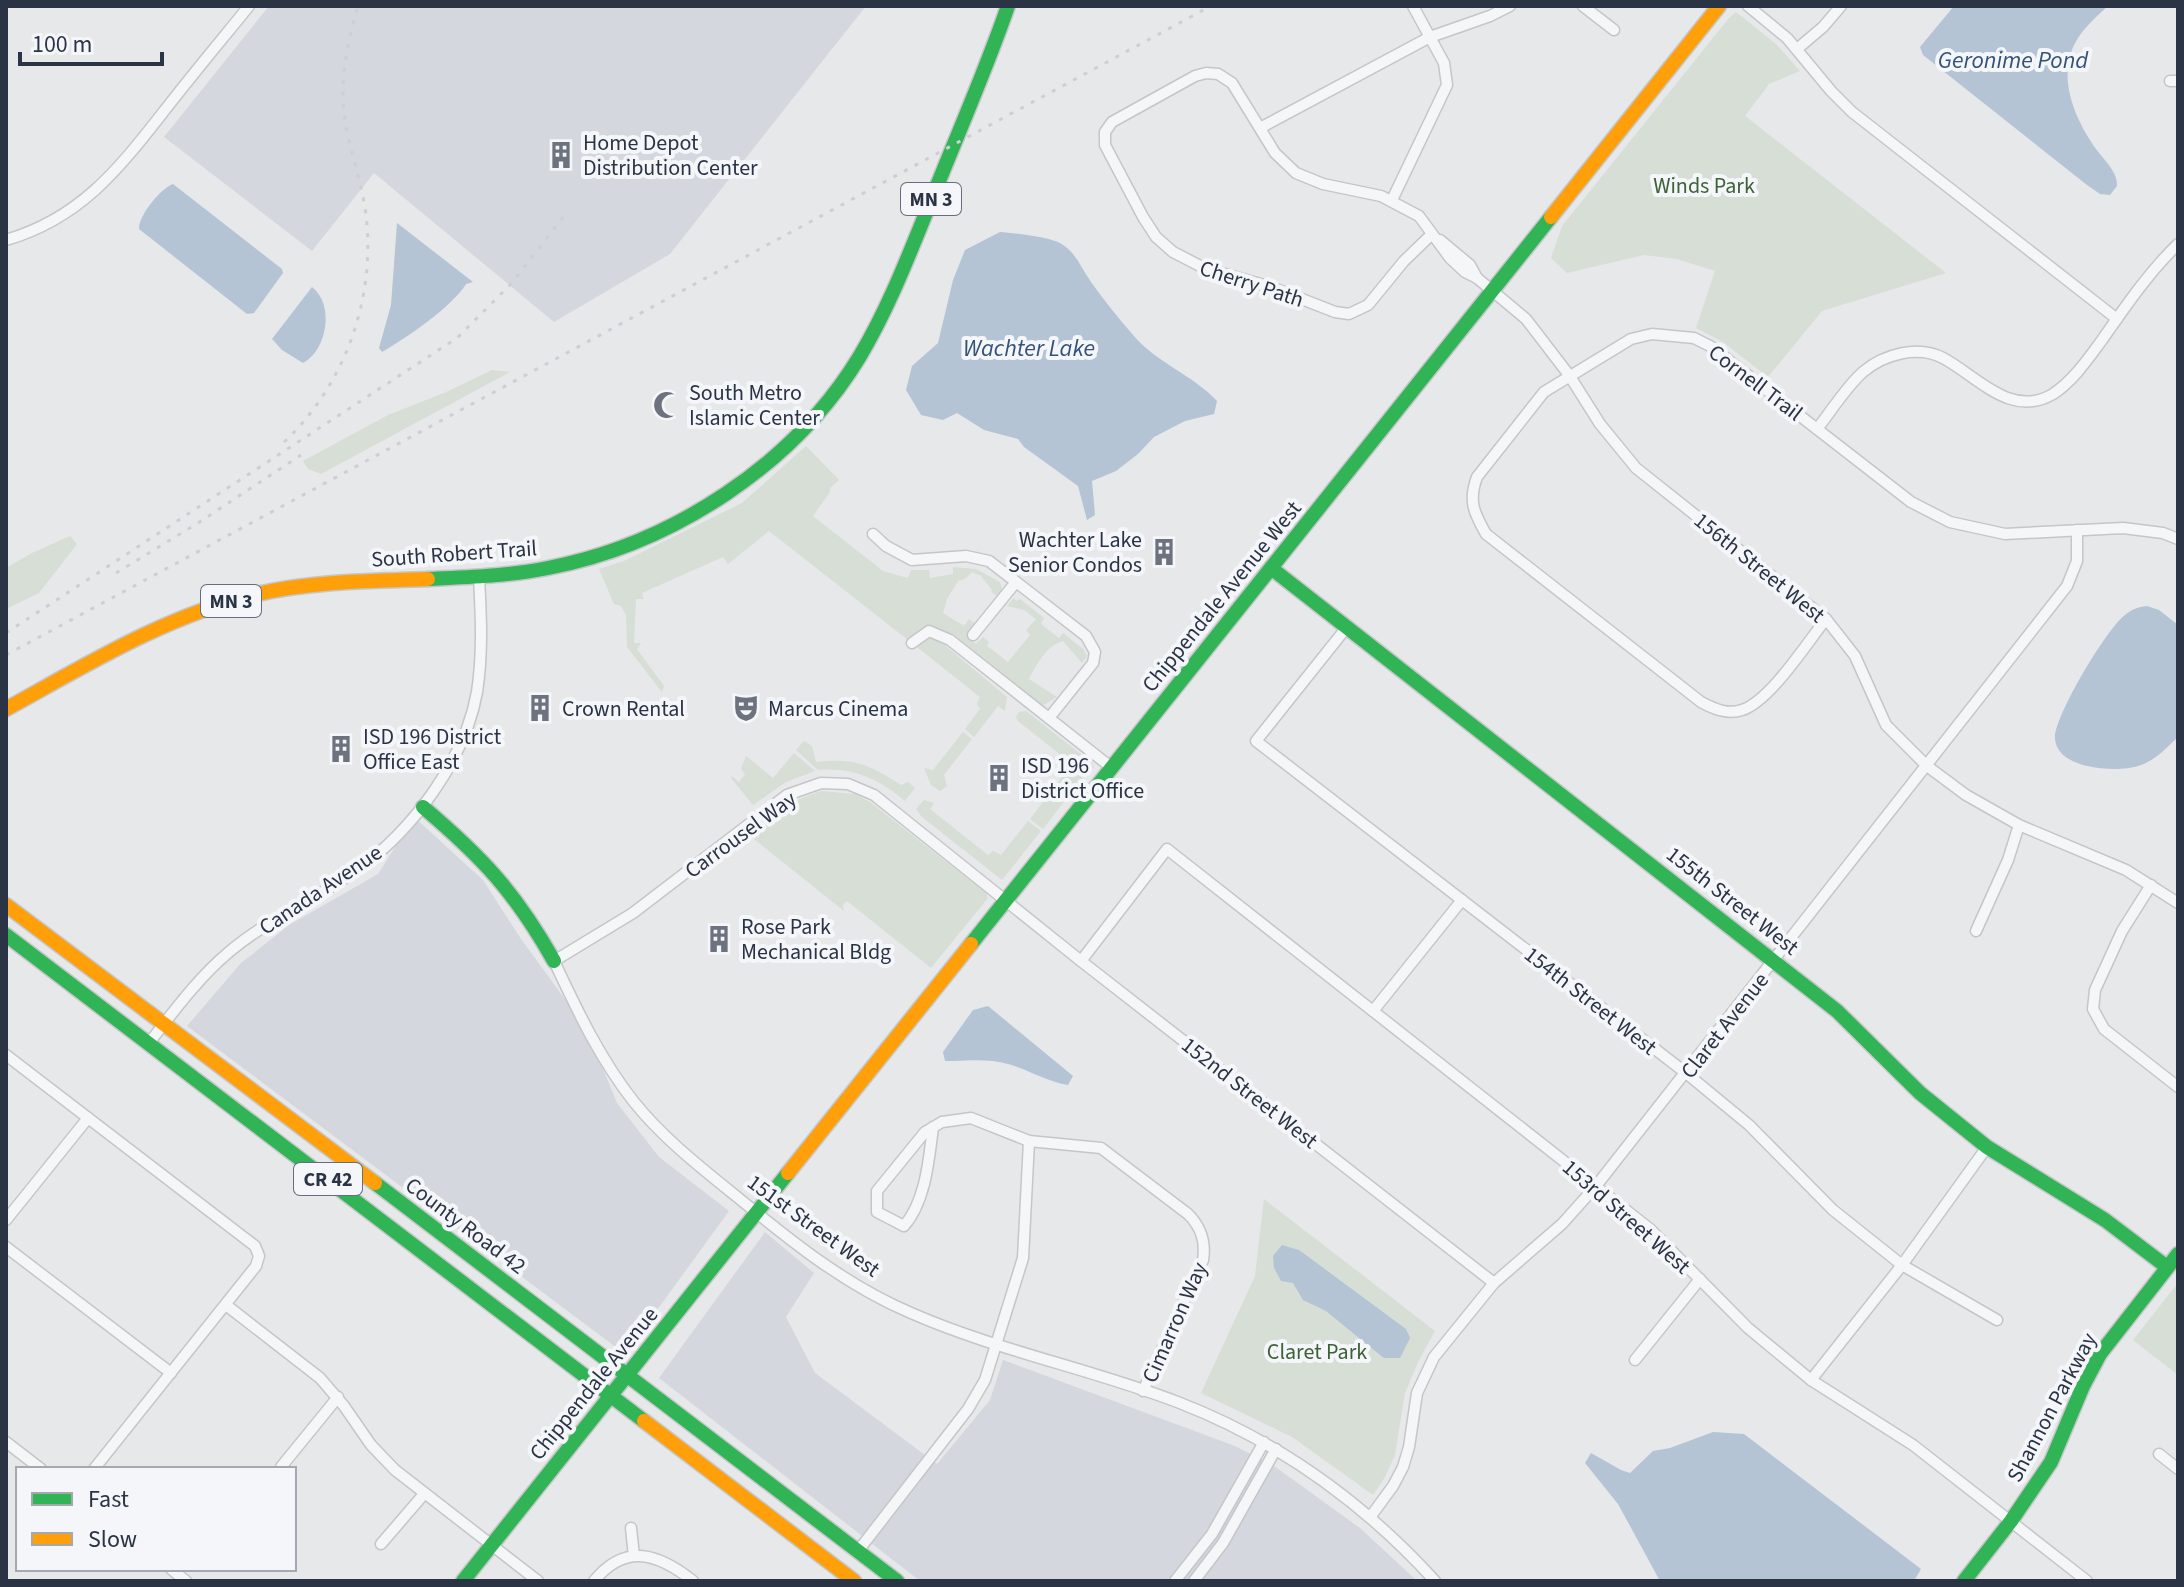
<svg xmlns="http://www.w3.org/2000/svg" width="2184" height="1587" font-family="'Source Sans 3',sans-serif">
<rect width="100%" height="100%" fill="#e6e8ea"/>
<!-- built -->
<g fill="#d4d7dd">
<path d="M269,6H866L670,254L554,322L374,173L312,251L164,137Z"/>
<path d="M414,817L483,880L521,939L586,1028L617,1103L659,1157L729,1211L625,1354L187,1026L241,963L289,925L378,874Z"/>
<path d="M765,1232L814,1273L786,1317L815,1373L937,1464L990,1400L1003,1360L1235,1446L1274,1466L1360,1528L1417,1581H920L659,1378Z"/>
</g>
<!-- green -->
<g fill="#d6ded6">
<path d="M1736,12L1776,44L1800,71L1769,84L1745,116L1946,273L1822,311L1768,377L1723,342L1696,328L1715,271L1677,259L1644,255L1567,273L1551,258L1562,226L1729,18Z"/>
<path d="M492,370L510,372L321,474L308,469L303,461L388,415L444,393Z"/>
<path d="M806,446L839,480L830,488V492L813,516L883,571L908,578L911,570H929L930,578L953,574V567L976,569L1000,582L1002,589L998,596L991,592L992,590L981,576L972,572L965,579L958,581L947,599L943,613L964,626L969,619L976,624L967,636L976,644L983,637L989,642L987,646L1008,662L1030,635L1026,630L1036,619L1024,610L1007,606L1014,598L1016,601L1020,599L1044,618L1041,624L1059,638L1063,633L1083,649L1087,656L1082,663L1063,641C1047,645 1036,665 1029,679L1057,697L1042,706L953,634L925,626L908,640L769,531L728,564L723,557L642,593L644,599H636L634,643H641L637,649L664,686L662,692L627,647L626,615L621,606L614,604L599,569L624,561L742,503Z"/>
<path d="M70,536L77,544L39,593L6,609V568L32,553Z"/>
<path d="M925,638H936L1007,697L1005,711L998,706L974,737L965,729L980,709L977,704L980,697L917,647Z"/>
<path d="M1026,711L1092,763L1094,768L1086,773L1043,829L1030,819L1069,768L1063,763L1066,759L1018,721L1016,717L1019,712Z"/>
<path d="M963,732L972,739L944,775L947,786L940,791L931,785L924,768L933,770Z"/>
<path d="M804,741L812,746L816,762C855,758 868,764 901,785L908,782L915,788L905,801C878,778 852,767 818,770L796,750Z"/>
<path d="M794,753L815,771L786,782L753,805L731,778L732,776L739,782L745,774L741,769L746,756L773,778Z"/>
<path d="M821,791L855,794L870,802L986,893L988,898L931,968L847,901L843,905L844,911L754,839V832L794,801Z"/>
<path d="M924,800L934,803L930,809L988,855L993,851L1001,855L1028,821L1041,831L1002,880L922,817L916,809Z"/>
<path d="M1264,1199L1435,1331L1418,1362L1405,1393L1395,1455L1385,1477L1373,1495L1292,1437L1201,1393L1255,1276Z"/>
<path d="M2178,1283V1375L2133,1340Z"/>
</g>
<!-- water -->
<g fill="#b4c4d5">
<path d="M1954,6H2108C2097,16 2086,26 2078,38C2055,74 2074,118 2096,149C2104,160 2118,172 2117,186L2110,195L2100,194L2087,185L1923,55L1920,47Z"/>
<path d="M173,184L282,269L283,273L254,313L247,314L139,229C138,216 161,188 173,184Z"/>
<path d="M397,223L473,282L466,284C452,307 406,338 382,352L379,348L391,305Z"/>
<path d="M1000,232C1014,233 1049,237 1060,243C1076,252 1081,268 1091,282C1104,300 1119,319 1134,336C1157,363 1193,375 1217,401L1214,414L1185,421L1154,437L1138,454L1116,471L1092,481L1095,515L1087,520L1078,486L1024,447L1018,439L984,430L957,413L943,420L921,415L906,390L912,366L938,343L953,280L965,250Z"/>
<path d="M312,287C335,305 327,350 303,363L282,350L272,339Z"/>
<path d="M2147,606L2159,610L2178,625V737C2166,748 2155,761 2138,766C2115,773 2056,769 2055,738C2054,717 2107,628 2125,615C2132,609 2138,607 2147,606Z"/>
<path d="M988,1006L1073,1076L1068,1085C1047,1082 1029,1070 1008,1064C988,1058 966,1061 945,1061L943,1052L973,1010Z"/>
<path d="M1282,1245L1299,1250L1406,1329L1410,1338L1400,1358H1384L1375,1351L1326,1311L1303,1300L1293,1283L1281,1281L1274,1268L1273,1256Z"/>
<path d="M1713,1432L1744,1434L1921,1569L1914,1581H1660L1618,1504L1585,1463L1591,1453L1621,1470L1630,1473L1653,1451L1670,1448Z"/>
</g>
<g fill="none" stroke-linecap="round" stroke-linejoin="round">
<!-- street casing -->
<g stroke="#c4c6c8" stroke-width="13">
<g id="street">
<path d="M1583,6L1614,30"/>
<path d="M1748,6L1787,38L1831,91L1852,112L2117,319"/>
<path d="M1797,49L1823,27L1841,6"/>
<path d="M2170,81H2178"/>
<path d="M1260,128L1430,37L1490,16L1510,6"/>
<path d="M1392,200L1447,85L1444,63L1413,6"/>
<path d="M1432,234L1404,261L1368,305L1349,314L1335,312L1271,287L1204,268L1173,252L1156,237L1143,217L1105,145V132L1112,122L1195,76L1206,73L1218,74L1232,83L1275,153L1296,173L1323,184L1381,196L1419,216L1450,258L1465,272L1477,278L1526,319L1569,375L1600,424L1636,468L1826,619L1855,656L1886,725L1927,766L1966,795L2019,825L2126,870L2178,903"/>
<path d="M6,240C85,217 123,163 172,101C197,69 223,38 249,6"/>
<path d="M1440,240L1470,265L1477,278"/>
<path d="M1817,429C1832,410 1846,387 1863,372C1884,354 1918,345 1943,358C1977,376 2011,419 2053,394C2073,381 2088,359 2102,340C2125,307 2149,272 2178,244"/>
<path d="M873,534L886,546L912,560L966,556L989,561L1086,636L1095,652L1093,663L1049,718"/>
<path d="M1826,619C1807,643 1770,701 1742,710C1728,715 1714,709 1701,702L1486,534C1474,513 1468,501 1477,477L1544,392L1631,339L1652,334L1694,338L1710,346L1911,502L1950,522L2005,534L2123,528L2163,533L2178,539"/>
<path d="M1347,627L1256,741L1686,1073L1749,1125L1833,1210L1902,1265L1997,1320"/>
<path d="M973,635L1016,582"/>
<path d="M912,643L929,631L950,640L1112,768"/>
<path d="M2151,885L2122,931L2095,990L2093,1009L2104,1029L2178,1087"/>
<path d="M1976,931L2008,860L2019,825"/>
<path d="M1081,961L1167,849L1650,1229L1748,1328L1811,1380L1913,1445L2087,1581"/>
<path d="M1373,1011L1462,900"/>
<path d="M149,1043C174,1011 198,978 229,952C268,919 316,899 357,870C413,830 465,760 477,692C483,653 481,615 479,577"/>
<path d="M6,1055L255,1246L259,1256L256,1266L94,1469"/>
<path d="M933,1127C929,1158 926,1201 904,1226L877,1212V1191L925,1132L942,1122L971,1118L1029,1141L1101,1148L1188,1214C1201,1227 1206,1241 1203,1260L1143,1391"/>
<path d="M6,1220L88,1118"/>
<path d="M6,1247L171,1373"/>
<path d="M226,1305L320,1378L344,1406L371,1445L395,1470L538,1581"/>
<path d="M1635,1360L1700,1279"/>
<path d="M1811,1380L1902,1265L1987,1147"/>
<path d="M6,1442L41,1469"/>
<path d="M2159,1454L2178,1469"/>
<path d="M281,1467L338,1397"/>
<path d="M1371,1516L1393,1486L1403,1467L1409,1447L1417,1393L1434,1357L1494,1283L1562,1224L1596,1186L2067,586L2077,561V530"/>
<path d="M631,1528L634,1556"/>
<path d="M381,1544L424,1494"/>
<path d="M858,1551L968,1409L985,1380L1023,1258L1029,1141"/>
<path d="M171,1569L186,1581"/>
<path d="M594,1581C626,1542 659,1554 693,1581"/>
<path d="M1175,1581L1212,1534L1264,1442"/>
<path d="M1194,1581L1223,1543L1276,1449"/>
<path d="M1435,1581C1363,1502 1280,1442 1180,1403C1092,1369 998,1351 911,1313C845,1285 791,1241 736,1196C700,1167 663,1138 634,1102C600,1059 577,1010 554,961L633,913L787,795L821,783L848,784L874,795L1081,961L1494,1283"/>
</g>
</g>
<!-- fast casing -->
<g stroke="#c4c6c8" stroke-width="17">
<g id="fast">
<path d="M1271,568L1837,1011L1920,1093L1987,1147L2105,1220L2167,1267"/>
<path d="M428,579C468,577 509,576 548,568C672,544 794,465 860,356C892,302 913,244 937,186C961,126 987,67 1008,6"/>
<path d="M423,807C483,858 515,892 554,961"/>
<path d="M6,935L644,1421"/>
<path d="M971,944L1551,217"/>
<path d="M375,1183L897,1581"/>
<path d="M463,1581L788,1173"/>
<path d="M1964,1581L2011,1521L2051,1462L2083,1386L2100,1354L2178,1254"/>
</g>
</g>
<!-- slow casing -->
<g stroke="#c4c6c8" stroke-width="17">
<g id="slow">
<path d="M1551,217L1719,6"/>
<path d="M6,709C86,665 167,615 257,594C313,581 371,581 428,579"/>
<path d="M6,905L375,1183"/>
<path d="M788,1173L971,944"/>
<path d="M644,1421L854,1581"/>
</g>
</g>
<!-- street -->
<use href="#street" stroke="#f5f6f7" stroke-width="10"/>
<!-- fast -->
<use href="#fast" stroke="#30b455" stroke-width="14"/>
<!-- slow -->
<use href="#slow" stroke="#ff9f0a" stroke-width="14"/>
<!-- rail -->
<g stroke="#cecfd2" stroke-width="3" stroke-dasharray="4 8" stroke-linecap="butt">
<path d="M284,442C345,385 376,298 366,215C362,183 350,152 345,120C339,82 347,43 358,6"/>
<path d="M116,573L198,523L301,455"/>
<path d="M6,633L457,338L511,284L568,211"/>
<path d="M6,655L1211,6"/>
</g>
</g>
<!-- icons -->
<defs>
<g id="building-bare" transform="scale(2.16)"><path d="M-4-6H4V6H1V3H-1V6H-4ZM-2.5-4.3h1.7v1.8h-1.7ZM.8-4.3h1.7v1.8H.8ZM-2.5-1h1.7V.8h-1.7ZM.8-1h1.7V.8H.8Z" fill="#6c737f" stroke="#f4f6f9" stroke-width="2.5" paint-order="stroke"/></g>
<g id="mosque-bare" transform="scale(2.16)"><path d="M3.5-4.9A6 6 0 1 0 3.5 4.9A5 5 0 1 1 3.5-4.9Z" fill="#6c737f" stroke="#f4f6f9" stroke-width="2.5" paint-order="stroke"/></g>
<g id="theatre-bare" transform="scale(2.16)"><path d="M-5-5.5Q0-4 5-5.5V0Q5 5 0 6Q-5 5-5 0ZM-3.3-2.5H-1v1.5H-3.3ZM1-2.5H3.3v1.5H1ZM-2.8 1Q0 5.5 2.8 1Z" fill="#6c737f" stroke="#f4f6f9" stroke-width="2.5" paint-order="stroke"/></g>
</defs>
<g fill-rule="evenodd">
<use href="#building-bare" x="561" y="155"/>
<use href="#mosque-bare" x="667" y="405"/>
<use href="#building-bare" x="1164" y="552"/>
<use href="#building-bare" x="540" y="708"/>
<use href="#theatre-bare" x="746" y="708"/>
<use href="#building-bare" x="341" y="749"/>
<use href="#building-bare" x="999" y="778"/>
<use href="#building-bare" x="719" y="939"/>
</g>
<g text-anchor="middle" stroke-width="8" stroke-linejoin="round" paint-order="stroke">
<!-- shield labels -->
<g fill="#f4f6f9" stroke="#676e7b" stroke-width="2">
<rect x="901" y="183" width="60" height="32" rx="6"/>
<rect x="201" y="585" width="60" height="32" rx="6"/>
<rect x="294" y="1163" width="68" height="32" rx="6"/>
</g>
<g font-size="20" font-weight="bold" fill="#2b3445">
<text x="931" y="206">MN 3</text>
<text x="231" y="608">MN 3</text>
<text x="328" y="1186">CR 42</text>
</g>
<!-- poi labels -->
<g font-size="22" fill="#2b3445" stroke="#f4f6f9" text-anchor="start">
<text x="583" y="150">Home Depot<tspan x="583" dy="25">Distribution Center</tspan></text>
<text x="689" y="400">South Metro<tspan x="689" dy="25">Islamic Center</tspan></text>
<text x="1142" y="547" text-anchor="end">Wachter Lake<tspan x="1142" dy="25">Senior Condos</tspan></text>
<text x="562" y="716">Crown Rental</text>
<text x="768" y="716">Marcus Cinema</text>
<text x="363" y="744">ISD 196 District<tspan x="363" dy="25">Office East</tspan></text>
<text x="1021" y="773">ISD 196<tspan x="1021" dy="25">District Office</tspan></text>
<text x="741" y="934">Rose Park<tspan x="741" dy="25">Mechanical Bldg</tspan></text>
</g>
<!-- park labels -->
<g font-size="22" fill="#3f6138" stroke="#f4f6f9">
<text x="1704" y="193">Winds Park</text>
<text x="1317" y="1359">Claret Park</text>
</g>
<!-- street labels -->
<g font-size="22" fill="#2b3445" stroke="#f4f6f9">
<text transform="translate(1252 283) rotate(18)" y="8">Cherry Path</text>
<text transform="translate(1756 382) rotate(37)" y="8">Cornell Trail</text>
<text transform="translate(454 553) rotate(-4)" y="8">South Robert Trail</text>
<text transform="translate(1760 567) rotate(39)" y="8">156th Street West</text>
<text transform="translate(1221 596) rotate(-51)" y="8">Chippendale Avenue West</text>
<text transform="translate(740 834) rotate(-36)" y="8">Carrousel Way</text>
<text transform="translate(320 889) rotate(-34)" y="8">Canada Avenue</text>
<text transform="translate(1733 900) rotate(38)" y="8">155th Street West</text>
<text transform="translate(1591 1000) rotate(38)" y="8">154th Street West</text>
<text transform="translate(1724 1025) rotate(-52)" y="8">Claret Avenue</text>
<text transform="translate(1250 1092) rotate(38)" y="8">152nd Street West</text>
<text transform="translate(1627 1216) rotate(41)" y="8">153rd Street West</text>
<text transform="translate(466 1225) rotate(37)" y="8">County Road 42</text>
<text transform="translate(814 1225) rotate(36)" y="8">151st Street West</text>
<text transform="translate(1174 1322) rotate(-66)" y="8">Cimarron Way</text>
<text transform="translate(593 1383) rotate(-51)" y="8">Chippendale Avenue</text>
<text transform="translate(2051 1407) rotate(-62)" y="8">Shannon Parkway</text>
</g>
<!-- water labels -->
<g font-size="24" font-style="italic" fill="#34527a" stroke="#f4f6f9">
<text x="2013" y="68">Geronime Pond</text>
<text x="1029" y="356">Wachter Lake</text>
</g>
</g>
<!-- border -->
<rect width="2184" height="1587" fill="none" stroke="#2b3445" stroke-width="16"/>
<!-- legend -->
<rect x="16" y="1467" width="280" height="104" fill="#f4f6f9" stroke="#a4a8b1" stroke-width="2"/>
<rect x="32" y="1493" width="40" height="12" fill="#30b455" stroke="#a4a8b1" stroke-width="2"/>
<text x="88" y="1507" font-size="24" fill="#2b3445">Fast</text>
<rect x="32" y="1533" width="40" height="12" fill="#ff9f0a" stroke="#a4a8b1" stroke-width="2"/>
<text x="88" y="1547" font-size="24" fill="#2b3445">Slow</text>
<!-- scale -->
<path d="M20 52v12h142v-12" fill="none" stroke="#2b3445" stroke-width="4"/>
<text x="32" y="52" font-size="24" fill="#2b3445" stroke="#f4f6f9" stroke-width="6" paint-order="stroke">100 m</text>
</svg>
